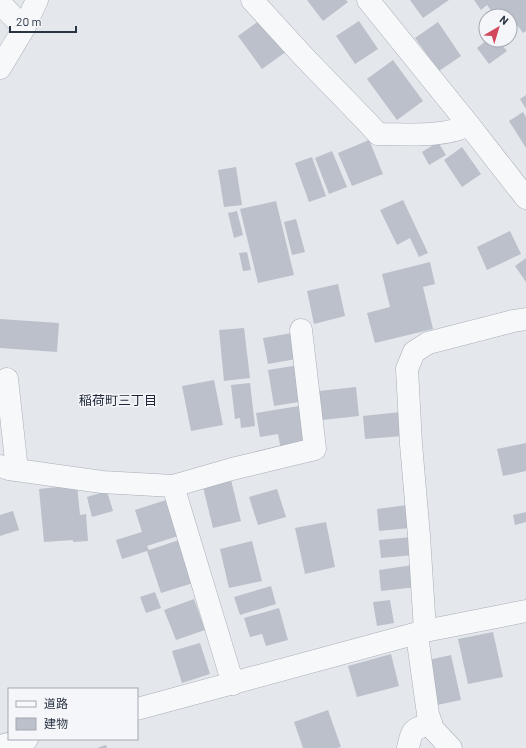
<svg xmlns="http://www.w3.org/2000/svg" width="526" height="748" font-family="Barlow,'Noto Sans JP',sans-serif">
<rect width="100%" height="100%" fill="#e4e7ec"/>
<!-- building -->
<g fill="#bbc0ca">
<path d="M307,0H346L348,2L323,21Z"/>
<path d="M410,0H449L423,18Z"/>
<path d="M474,0H526V31L523,33L518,26L510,31V16H495L487,5L481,10Z"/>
<path d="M263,18L287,51L262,69L238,36Z"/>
<path d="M359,21L378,49L355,64L336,36Z"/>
<path d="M438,22L461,56L439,71L415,38Z"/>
<path d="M487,40H498L507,51L489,64L477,48Z"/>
<path d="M393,60L423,101L397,120L367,79Z"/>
<path d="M526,95V109L520,99Z"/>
<path d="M523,112L526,117V148L509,121Z"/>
<path d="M369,140L383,174L352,186L338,153Z"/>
<path d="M438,142L446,155L429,165L422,152Z"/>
<path d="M462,147L481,174L462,187L444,160Z"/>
<path d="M332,151L347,187L329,194L315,158Z"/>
<path d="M312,157L326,196L309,202L295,163Z"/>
<path d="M236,167L242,205L224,207L218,170Z"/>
<path d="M403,200L428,253L419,257L410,238L397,245L380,210Z"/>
<path d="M276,201L294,275L258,283L240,209Z"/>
<path d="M237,211L243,235L234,238L228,213Z"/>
<path d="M296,219L305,252L292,255L284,222Z"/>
<path d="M510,231L521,254L487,270L477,247Z"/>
<path d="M247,252L251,270L243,271L239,253Z"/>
<path d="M526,258V282L515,266Z"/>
<path d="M430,262L435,284L423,287L433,329L375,343L367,313L390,307L382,274Z"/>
<path d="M338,284L345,316L314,324L307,291Z"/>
<path d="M0,319L59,323L57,352L0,348Z"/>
<path d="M244,328L250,378L224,381L219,330Z"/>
<path d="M292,333L296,359L268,364L263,338Z"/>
<path d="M299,365L305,401L274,406L268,370Z"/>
<path d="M214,380L223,425L191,431L182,386Z"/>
<path d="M250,383L255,426L241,428L240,418L235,419L231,385Z"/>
<path d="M356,387L359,416L322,420L319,391Z"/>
<path d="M299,406L306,446L281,450L278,434L260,437L256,413Z"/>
<path d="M401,412L403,436L365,439L363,416Z"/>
<path d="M526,443V471L503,476L497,449Z"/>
<path d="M231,480L241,521L213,528L203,487Z"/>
<path d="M77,485L80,515L86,514L88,541L73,542V540L44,542L39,489Z"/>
<path d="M277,489L286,517L258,525L249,497Z"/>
<path d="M107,491L113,511L92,517L87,497Z"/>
<path d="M166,500L178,536L147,546L149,550L179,540L193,583L161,593L147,551L122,559L116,540L142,532L135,510Z"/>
<path d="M407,505L410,528L379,531L377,509Z"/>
<path d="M13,511L19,530L0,536V515Z"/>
<path d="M526,512V522L515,525L513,515Z"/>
<path d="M326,522L335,567L305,574L295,528Z"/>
<path d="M412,537L414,555L381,558L379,540Z"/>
<path d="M252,541L262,581L229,588L220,549Z"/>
<path d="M413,565L416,587L381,591L379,570Z"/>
<path d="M271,586L276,604L240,615L234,597Z"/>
<path d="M155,592L161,608L146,613L140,597Z"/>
<path d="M194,599L205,630L176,640L164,610Z"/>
<path d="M390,600L394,623L377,626L373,602Z"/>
<path d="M279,608L288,640L266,646L262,634L250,637L244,618Z"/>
<path d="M493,632L503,677L468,684L458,639Z"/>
<path d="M200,643L210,674L182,683L172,651Z"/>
<path d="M391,654L399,686L357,697L348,666Z"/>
<path d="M451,655L461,700L437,705L428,660Z"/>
<path d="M328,710L341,747L337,748H303L294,722Z"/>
<path d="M106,745L107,748H97Z"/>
</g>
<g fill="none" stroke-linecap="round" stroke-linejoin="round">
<!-- minor casing -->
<g stroke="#a9aeb7" stroke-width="23">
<g id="minor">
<path d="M252,0L304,57L368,123L378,134C409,134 441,138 469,125"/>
<path d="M368,0L469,125L526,198"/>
<path d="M0,3L24,28"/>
<path d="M0,68L24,28L37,0"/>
<path d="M7,379L17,470"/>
<path d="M0,466L9,469L102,482L173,486L233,684"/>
<path d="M173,486L232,469L315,449L301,330"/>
<path d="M425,631L419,536L411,444L407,369L414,352L428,343L513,321L526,319"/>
<path d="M417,635L428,714L433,729L451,748"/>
<path d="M137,709L425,631L526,611"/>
<path d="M0,746L27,739"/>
<path d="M408,748C412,728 413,730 431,723"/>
</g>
</g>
<!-- minor -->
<use href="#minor" stroke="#f7f8fa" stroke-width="22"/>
</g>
<g text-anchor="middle" stroke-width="3" stroke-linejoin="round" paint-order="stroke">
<!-- neighbourhood labels -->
<g font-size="13" fill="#1d2536" stroke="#f4f6f9">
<text x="118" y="405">稲荷町三丁目</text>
</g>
</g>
<!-- legend -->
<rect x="8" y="688" width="130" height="52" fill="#f4f6f9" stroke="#a4a8b1"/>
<rect x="16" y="701" width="20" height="6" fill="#f7f8fa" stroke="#a4a8b1"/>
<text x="44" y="708" font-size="12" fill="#2b3445">道路</text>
<rect x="16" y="718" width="20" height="12" fill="#bbc0ca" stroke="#a4a8b1"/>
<text x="44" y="728" font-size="12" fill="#2b3445">建物</text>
<!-- north arrow -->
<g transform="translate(498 28) rotate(38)"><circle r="19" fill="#f4f6f9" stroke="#a4a8b1"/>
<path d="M0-3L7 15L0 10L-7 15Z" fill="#d1495b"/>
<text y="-6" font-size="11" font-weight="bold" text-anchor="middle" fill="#2b3445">N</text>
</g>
<!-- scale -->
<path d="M10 26v6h66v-6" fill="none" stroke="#2b3445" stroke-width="2"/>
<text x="16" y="26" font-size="12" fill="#2b3445" stroke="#f4f6f9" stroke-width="3" paint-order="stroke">20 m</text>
</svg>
